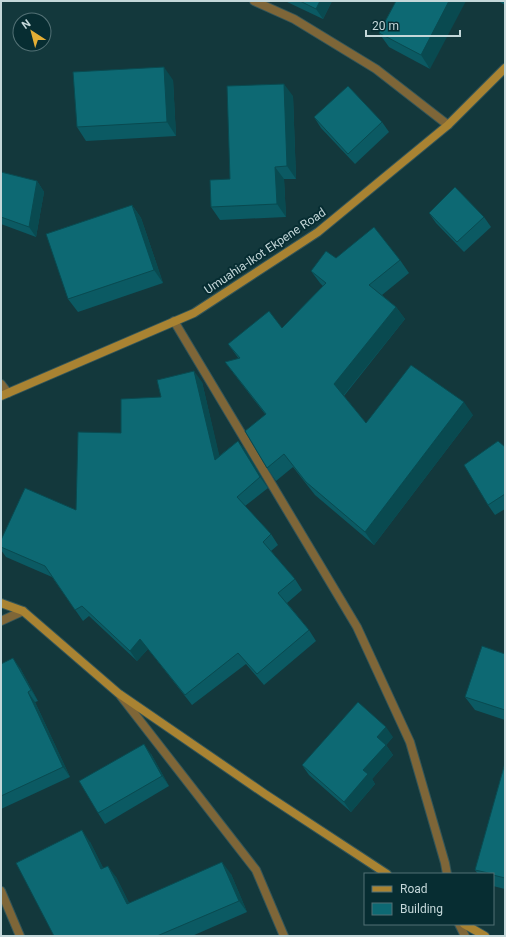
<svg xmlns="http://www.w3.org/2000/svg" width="506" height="937" font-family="Roboto,sans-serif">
<rect width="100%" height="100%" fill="#13383c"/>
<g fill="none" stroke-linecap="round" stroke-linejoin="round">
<!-- street casing -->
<g stroke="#335558" stroke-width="10">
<g id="street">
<path d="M254,1L294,19L376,69L448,125"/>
<path d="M174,321L357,627L410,742L445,863L447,874"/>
<path d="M1,384L8,393"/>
<path d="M1,621L23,611"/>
<path d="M120,695L256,870L284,936"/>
<path d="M1,891L20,936"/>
<path d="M459,924L465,936"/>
</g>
</g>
<!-- secondary casing -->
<g stroke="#335558" stroke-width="10">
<g id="secondary">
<path d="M1,396L194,313L318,232L448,125L505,68"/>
<path d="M1,603L23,611L118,693L265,794L387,874"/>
<path d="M464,924L485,936"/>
</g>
</g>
<!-- street -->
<use href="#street" stroke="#7e6638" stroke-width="8"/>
<!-- secondary -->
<use href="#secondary" stroke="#a98332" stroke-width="8"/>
</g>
<!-- wall -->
<g fill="#0b5a63">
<path d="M285,1H332L323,19Z"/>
<path d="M396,1L430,69L389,47L379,33Z"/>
<path d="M498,1H505V5Z"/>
<path d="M173,80L176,136L86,141L77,127Z"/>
<path d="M293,96L296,179H284L286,217L220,220L211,207L230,179Z"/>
<path d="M314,117L382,122L389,132L355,164L321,128Z"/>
<path d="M1,172L37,181L44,192L36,237L1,224Z"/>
<path d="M132,205L141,218L163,283L78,312L68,299Z"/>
<path d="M429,213L484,217L491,227L464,252L436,223Z"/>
<path d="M336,258L400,260L409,273L382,295L396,307L405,319L344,396L366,423L473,415L374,545L315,495L293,467L276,481L267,468L265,414L234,374L225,362L239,359L228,344L282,328L323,286L320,283L311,271Z"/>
<path d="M202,382L219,456L238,441L246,451L268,488L245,506L271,534L278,545L271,551L295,579L302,590L287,603L309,630L316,641L264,685L246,664L192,705L148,649L137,661L89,616L83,621L52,577L6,557L1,550V540L76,510L121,433L161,397Z"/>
<path d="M505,447V509L495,515L488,505Z"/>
<path d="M505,654V720L475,710L465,697Z"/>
<path d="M1,664L20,668L38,701L35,702L70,777L1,809Z"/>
<path d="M393,737L386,745L393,755L372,779L375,784L351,812L309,775L302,765Z"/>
<path d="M151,754L169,786L105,824L98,813Z"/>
<path d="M505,763V889L493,886V874H478L475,870Z"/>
<path d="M90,842L103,868L116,877L129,903L231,874L247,912L192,936H54Z"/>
</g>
<!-- shaded-wall -->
<g fill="#094a50">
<path d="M320,1H332L323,19L316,9Z"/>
<path d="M449,1H466L430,69L421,55Z"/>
<path d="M164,67L173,80L176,136L167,122Z"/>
<path d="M284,84L293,96L296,179L287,166Z"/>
<path d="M275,167L284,179L286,217L277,204Z"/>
<path d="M37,181L44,192L36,237L29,227Z"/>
<path d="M132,205L141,218L163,283L154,270Z"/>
<path d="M396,307L405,319L343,396L334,384Z"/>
<path d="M194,371L202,382L223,471L215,460Z"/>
<path d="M464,402L473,415L374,545L365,532Z"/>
<path d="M238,441L246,451L268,488L260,477Z"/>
<path d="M140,639L148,649L137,661L130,651Z"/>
<path d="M13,658L20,668L38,701L31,690Z"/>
<path d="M28,692L35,702L70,777L63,767Z"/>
<path d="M386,727L393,737L386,745L393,755L372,779L375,784L351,812L344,802L363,770L377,737Z"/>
<path d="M144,744L151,754L169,786L162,776Z"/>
<path d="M82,830L90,842L110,881L101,869Z"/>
<path d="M222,862L231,874L247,912L239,901Z"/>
<path d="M108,866L116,877L135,915L127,904Z"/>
</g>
<!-- building -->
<g fill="#0d6973" stroke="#094a50">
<path d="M300,1H320L316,9Z"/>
<path d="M396,1H449L421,55L379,33Z"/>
<path d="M164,67L167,122L77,127L73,72Z"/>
<path d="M284,84L287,166L275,167L277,204L211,207L210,180L230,179L227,86Z"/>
<path d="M348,86L382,122L348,154L314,117Z"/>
<path d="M1,172L37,181L29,227L1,217Z"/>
<path d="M455,187L484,217L457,242L429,213Z"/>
<path d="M132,205L154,270L68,299L46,234Z"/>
<path d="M374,227L400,260L369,285L396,307L334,384L366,423L411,365L464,402L365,532L306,482L284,454L267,468L245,431L266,414L225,362L240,358L228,344L269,311L282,328L326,283L311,271L326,251L336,258Z"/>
<path d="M194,371L215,460L238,441L260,477L237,497L271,534L263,542L295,579L278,593L309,630L257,674L238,653L185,695L140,639L130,651L82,606L75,610L45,566L1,547V540L25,488L76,510L78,432L121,433V399L161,397L157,380Z"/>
<path d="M498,441L505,447V494L488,505L464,465Z"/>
<path d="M482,646L505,654V710L465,697Z"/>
<path d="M13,658L31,690L28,692L63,767L1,796V664Z"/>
<path d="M358,702L386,727L377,737L386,745L363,770L368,774L344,802L302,765Z"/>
<path d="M144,744L162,776L98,813L79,781Z"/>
<path d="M505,763V878L493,875V874L475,870Z"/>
<path d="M82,830L101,869L108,866L127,904L222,862L239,901L157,936H54L16,863Z"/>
</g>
<g text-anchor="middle" stroke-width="4" stroke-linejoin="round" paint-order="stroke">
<!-- street labels -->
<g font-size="12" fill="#c4d7d9" stroke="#072d32">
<text transform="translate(265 251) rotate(-34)" y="4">Umuahia-Ikot Ekpene Road</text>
</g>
</g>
<!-- border -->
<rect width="506" height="937" fill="none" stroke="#c4d7d9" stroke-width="4"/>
<!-- legend -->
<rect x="364" y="873" width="130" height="52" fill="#072d32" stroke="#537175"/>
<rect x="372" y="886" width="20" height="6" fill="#a98332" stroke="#537175"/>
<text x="400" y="893" font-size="12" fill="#c4d7d9">Road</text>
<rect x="372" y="903" width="20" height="12" fill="#0d6973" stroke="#537175"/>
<text x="400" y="913" font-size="12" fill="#c4d7d9">Building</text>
<!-- north arrow -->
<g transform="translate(32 32) rotate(324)"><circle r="19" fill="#072d32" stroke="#537175"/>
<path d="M0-3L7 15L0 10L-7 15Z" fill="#e3ae35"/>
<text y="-6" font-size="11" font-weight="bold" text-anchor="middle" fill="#c4d7d9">N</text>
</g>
<!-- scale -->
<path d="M366 30v6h94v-6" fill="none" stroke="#c4d7d9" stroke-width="2"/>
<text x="372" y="30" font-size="12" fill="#c4d7d9" stroke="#072d32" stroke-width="3" paint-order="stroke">20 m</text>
</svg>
